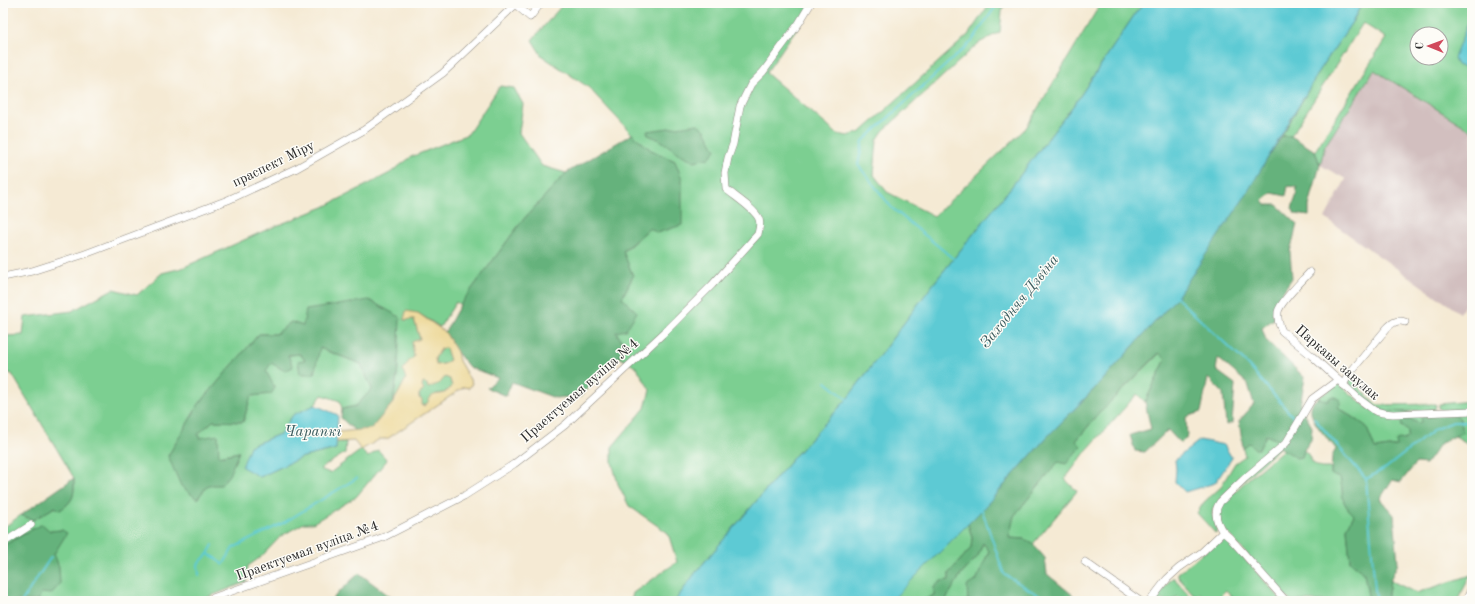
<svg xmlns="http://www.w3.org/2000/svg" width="1475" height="604" font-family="'Old Standard TT',serif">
<rect width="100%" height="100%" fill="#fdfcf7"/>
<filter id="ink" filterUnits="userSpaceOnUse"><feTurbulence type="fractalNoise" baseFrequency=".025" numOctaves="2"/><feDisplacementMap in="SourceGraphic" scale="8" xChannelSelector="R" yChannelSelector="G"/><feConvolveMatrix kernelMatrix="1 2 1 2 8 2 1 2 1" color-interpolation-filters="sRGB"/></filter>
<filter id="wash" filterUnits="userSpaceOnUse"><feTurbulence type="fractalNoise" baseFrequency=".012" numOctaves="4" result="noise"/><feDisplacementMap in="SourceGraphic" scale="16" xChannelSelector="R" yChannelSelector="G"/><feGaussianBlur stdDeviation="0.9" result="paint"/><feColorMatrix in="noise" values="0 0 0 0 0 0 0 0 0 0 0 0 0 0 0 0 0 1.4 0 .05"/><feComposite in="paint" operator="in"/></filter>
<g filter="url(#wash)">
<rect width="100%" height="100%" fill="#f5ead4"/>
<!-- industrial -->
<path fill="#d2bfbf" d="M1374,69L1472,131V293L1460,313L1325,218L1346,179L1320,165L1325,146Z"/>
<!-- green -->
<g fill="#7ccf91" stroke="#547d5e" fill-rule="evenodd">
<path d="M564,3H814L766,73L837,134L848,136L861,132L968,35L990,3H1005L1002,11L1000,32L979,43L883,131L877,140L874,175L887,192L934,216L1026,128L1101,3H1146L1137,11L1076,102L1012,186L934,283L847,399L794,457L696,572L675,601H631L633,593L677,562L668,533L629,506L618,484L612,462V447L645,408L650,390L637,368L619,357L624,345L616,332L622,298L633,276L623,252L650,228L675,161L651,150L632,134L588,87L542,56L532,40Z"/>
<path d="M1362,3H1472V131L1374,70L1325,146L1320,165L1315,151L1386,38L1363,23L1291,136H1282L1320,70L1354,19ZM1417,34H1441V58H1417Z"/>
<path d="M500,86L514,88L523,104L519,133L542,166L566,173L522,221L460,305L456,302L440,327L418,313L405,320L414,319L420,339L406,379L393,403L398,368L303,326L291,322L276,334H259L199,404L168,456L197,499L208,485L239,452L218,456L199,438L198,434L213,421L243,422L251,396L271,394C269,388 266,379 266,372C267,358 289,355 300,354L305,360L300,374L319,348L361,364L372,389L356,406L342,409L340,401L322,395L315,405L293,415L280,434L250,446L260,477L300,458L336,449V442H346L345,453L320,469L330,473L361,450L368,457L378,450L387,460L356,497L313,523H304L281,536L261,557L248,566L246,582L198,601H38L41,593L59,567L54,554L62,530L50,531L32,529L3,546V528L21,515L33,520L55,507L60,510C75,500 74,495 74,478L12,374L3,371V336L23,335L25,317L72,311L113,289L137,295L162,273L182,268L266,230L324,207L390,173L411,157L468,134Z"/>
<path d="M446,348L450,360L444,364L435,365V358L441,349Z"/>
<path d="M1160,353L1166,359L1145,402L1137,394L1087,450L1065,479L1077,491L1033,544L1024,539L1008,538L1014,516L1058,461L1066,463L1076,441L1100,412Z"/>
<path d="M1356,371L1358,386L1377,405L1436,404L1435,410L1393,412L1376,410L1350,387L1349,378Z"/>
<path d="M445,377L450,379L452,386L444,393L436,394L428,403L422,406L419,394L423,383L427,384L428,388Z"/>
<path d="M1339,384L1368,408L1424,415L1421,422L1418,423L1409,419L1408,437L1397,446L1375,449C1372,442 1370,434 1366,428C1363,422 1324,397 1318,398L1336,385Z"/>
<path d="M1472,401V410H1441L1439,408V404Z"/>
<path d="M1472,413V446L1455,436L1463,432L1455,414Z"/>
<path d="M1266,435L1277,440L1279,448L1213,508L1212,514L1218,531L1216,534L1197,513L1204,502L1220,488L1235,463L1245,456L1243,448L1249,442L1259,449Z"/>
<path d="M1284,449L1302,457L1304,450L1309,455L1311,462L1321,468H1331V474L1340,478C1345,497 1338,499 1354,515L1347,528L1350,561L1364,573L1369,601H1290L1219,524V507L1247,480Z"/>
<path d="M968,524L972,538L971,548L949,573V580L934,595L922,601H891Z"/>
<path d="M1223,537L1226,538L1280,598L1278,601H1232L1234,599L1226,590L1215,601H1208L1200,593L1196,597L1178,577V573Z"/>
<path d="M983,543L989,551L976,581L967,600L968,601H945L960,576L978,556Z"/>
<path d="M1471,575L1457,601H1387L1390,580L1416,593Z"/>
<path d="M1172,578H1174L1193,599L1191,601L1177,597L1171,601L1162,600L1161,601H1154Z"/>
</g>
<!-- forest -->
<g fill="#65b27b" stroke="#486e53">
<path d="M698,124L705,130L716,150L709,158L694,161L680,154L660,140L648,135L647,131C664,129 681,126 698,124Z"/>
<path d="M632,134L651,150L675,161L682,179V225L657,233L650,228L623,251L633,276L622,298L637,312L626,330L616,332L624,345L619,357L581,396L555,398L512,382L506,396L487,388L498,378L469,367L457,352L445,332L460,305L522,221L566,173Z"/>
<path d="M1282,136H1291L1315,151L1320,165L1309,206V216L1295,214L1292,208L1296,197L1297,187L1288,186L1286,196L1272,193L1263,201L1266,205H1277L1297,224L1290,252L1292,278L1274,305L1275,318L1262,328L1266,340L1305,378L1300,405L1312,427L1311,440L1304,450L1302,457L1296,458C1290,452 1281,450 1277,445V440L1266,435L1259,449H1255L1249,443L1243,448L1239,421L1254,404L1248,384L1218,358L1216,370L1235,384L1232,423L1226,425L1223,393L1208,378L1201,412L1186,417L1187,438L1180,443L1168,430L1145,452L1135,451L1130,435L1151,429L1145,402L1166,359L1159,353L1100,412L1076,441L1081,446L1066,464L1058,462L1014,516L1009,538L1024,539L1033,544L1045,558L1047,574L1080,601H968L967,586L976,581L989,551L983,543L978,556L960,576L945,601H922L934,595V587L941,581L949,580V573L971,548L972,538L968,524L982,510L1047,437L1101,382L1177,297Z"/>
<path d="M369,300L400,317L398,368L393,403L371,429L355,431L341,418L342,409L356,406L372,389L361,364L320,348L314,374H300L298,361L305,360L300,354L288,355L293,367L285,371L271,363L266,371L275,388L271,394L251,396L243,422L213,421L198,434L200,438L218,435L219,456L239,452L229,475L221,485H208L197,499L181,486L168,456L199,404L259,334H276L291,322L303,326L306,310Z"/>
<path d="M1330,397H1335L1340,400V404L1338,407L1366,426L1375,449L1397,446L1396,441L1399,439L1404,440L1408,437V431L1402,427L1401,422L1403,419H1409L1418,423L1421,422V418L1424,415L1455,414L1461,420L1463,432L1441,443L1426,464L1416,463L1401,482L1392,480L1380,499L1394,515L1398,563L1390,580L1387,601H1369L1364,573L1350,561L1347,528L1354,515C1338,499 1345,497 1340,478L1336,477L1331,474L1332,456L1336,449C1328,438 1302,415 1314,401C1318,396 1323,399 1328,401Z"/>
<path d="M74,478C74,495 75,500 60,510L55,507L33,520L21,515Z"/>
<path d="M42,524L50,531L62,530L67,533L54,554L59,567L60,584L51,594L41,593L38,601H6L3,592V546Z"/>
<path d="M359,573L396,601H330Z"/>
</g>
<!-- sand -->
<path fill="#eeda9e" stroke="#8c8264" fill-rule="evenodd" d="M406,311L418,313L445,332L457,352L459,361L472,383L469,388L464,387L387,439H380L361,450L354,441L336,442L337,432L371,429L393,403L406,379L403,370L409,361L414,357L412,342L420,339L414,319L404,320ZM446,348L450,360L444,364L436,365L435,358L441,349ZM445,377L450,379L452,386C450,388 447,392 444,393C440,395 435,393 431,397C427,402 428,405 422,406V400L419,398V394L424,390L422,387L423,383L427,384L428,388L440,383Z"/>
<!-- water -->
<g fill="#5dcad4" stroke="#447a80">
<path d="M1146,3H1362L1354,19L1320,70L1244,198L1177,297L1101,382L1047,437L982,510L891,601H675L696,572L794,457L847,399L934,283L1012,186L1076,102L1137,11Z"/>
<path d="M1472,19V71L1457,65L1454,58L1468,23Z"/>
<path d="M315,405L338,415L336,449L300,458L260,477L242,467L250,446L280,434L293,415Z"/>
<path d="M1200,440L1224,445L1232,458L1215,483L1185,492L1175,482L1176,469L1175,460Z"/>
</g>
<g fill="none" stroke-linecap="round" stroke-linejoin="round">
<!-- stream -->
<g stroke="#5dcad4" stroke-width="2">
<path d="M955,260L892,208L858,165L863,141L972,41L998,3"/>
<path d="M1175,296L1248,365L1294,418"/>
<path d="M826,382L849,401"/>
<path d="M1314,418L1366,479L1375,590L1377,601"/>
<path d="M1366,479L1386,468L1435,429L1453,422H1472"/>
<path d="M981,509L982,510L1004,574L1048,601"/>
<path d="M208,554L216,558L223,565L233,548L285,522L357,478"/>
<path d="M199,575L198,564L208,554L213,545"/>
<path d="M22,601L51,557"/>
</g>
</g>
</g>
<g filter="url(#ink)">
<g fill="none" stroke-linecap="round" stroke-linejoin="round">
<!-- minor casing -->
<g stroke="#908a80" stroke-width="8">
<g id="minor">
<path d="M514,3L530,17L541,3"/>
<path d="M1310,272C1302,281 1280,302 1278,312C1277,319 1279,325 1282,331L1312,356L1359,399L1375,411L1383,413L1393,414L1472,411"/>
<path d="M3,277L32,271L85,254L228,200L297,168L364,130L443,73L517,3"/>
<path d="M1343,385L1349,374L1387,328C1392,323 1397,319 1405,322"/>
<path d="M1223,532C1216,522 1213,512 1220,502L1245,478L1286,443L1312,399L1338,380"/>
<path d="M3,543L31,525"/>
<path d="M1085,562L1140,601"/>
<path d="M204,601L384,537L464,496L514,464L565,425L668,329L712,285L758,234C759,229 761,224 759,219C755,209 734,196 726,189L725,173L728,158L733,144L740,106L751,84L763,72L799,23L811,3"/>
<path d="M1150,601L1167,579L1179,568L1202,552L1223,532L1230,538L1286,601"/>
</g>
</g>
<!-- major casing -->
<g stroke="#908a80" stroke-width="10">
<path id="major" d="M1467,601L1472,590"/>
</g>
<!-- minor -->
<use href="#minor" stroke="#fff" stroke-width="7"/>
<!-- major -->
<use href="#major" stroke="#fff" stroke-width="9"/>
</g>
</g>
<g text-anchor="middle" stroke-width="3" stroke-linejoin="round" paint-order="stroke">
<!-- street labels -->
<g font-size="14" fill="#2b2b2b" stroke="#fdfcf7">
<text transform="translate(273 163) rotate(-26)" y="5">праспект Міру</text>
<text transform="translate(1338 362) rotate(41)" y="5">Паркавы завулак</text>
<text transform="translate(579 390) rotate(-41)" y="5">Праектуемая вуліца №4</text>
<text transform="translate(307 550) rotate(-20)" y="5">Праектуемая вуліца №4</text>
</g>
<!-- water labels -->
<g font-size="15" font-style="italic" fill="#3a5b5e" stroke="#fdfcf7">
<text transform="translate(1019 301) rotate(-51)" y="5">Заходняя Дзвіна</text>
<text x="313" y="436">Чарапкі</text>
</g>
</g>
<!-- margin -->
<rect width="1475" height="604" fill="none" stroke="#fdfcf7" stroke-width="16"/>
<!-- north arrow -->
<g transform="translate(1429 46) rotate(271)"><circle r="19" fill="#fdfcf7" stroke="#a9a8a5"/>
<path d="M0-3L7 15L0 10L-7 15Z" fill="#d1495b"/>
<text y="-6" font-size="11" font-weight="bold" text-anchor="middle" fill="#2b2b2b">С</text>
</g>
</svg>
